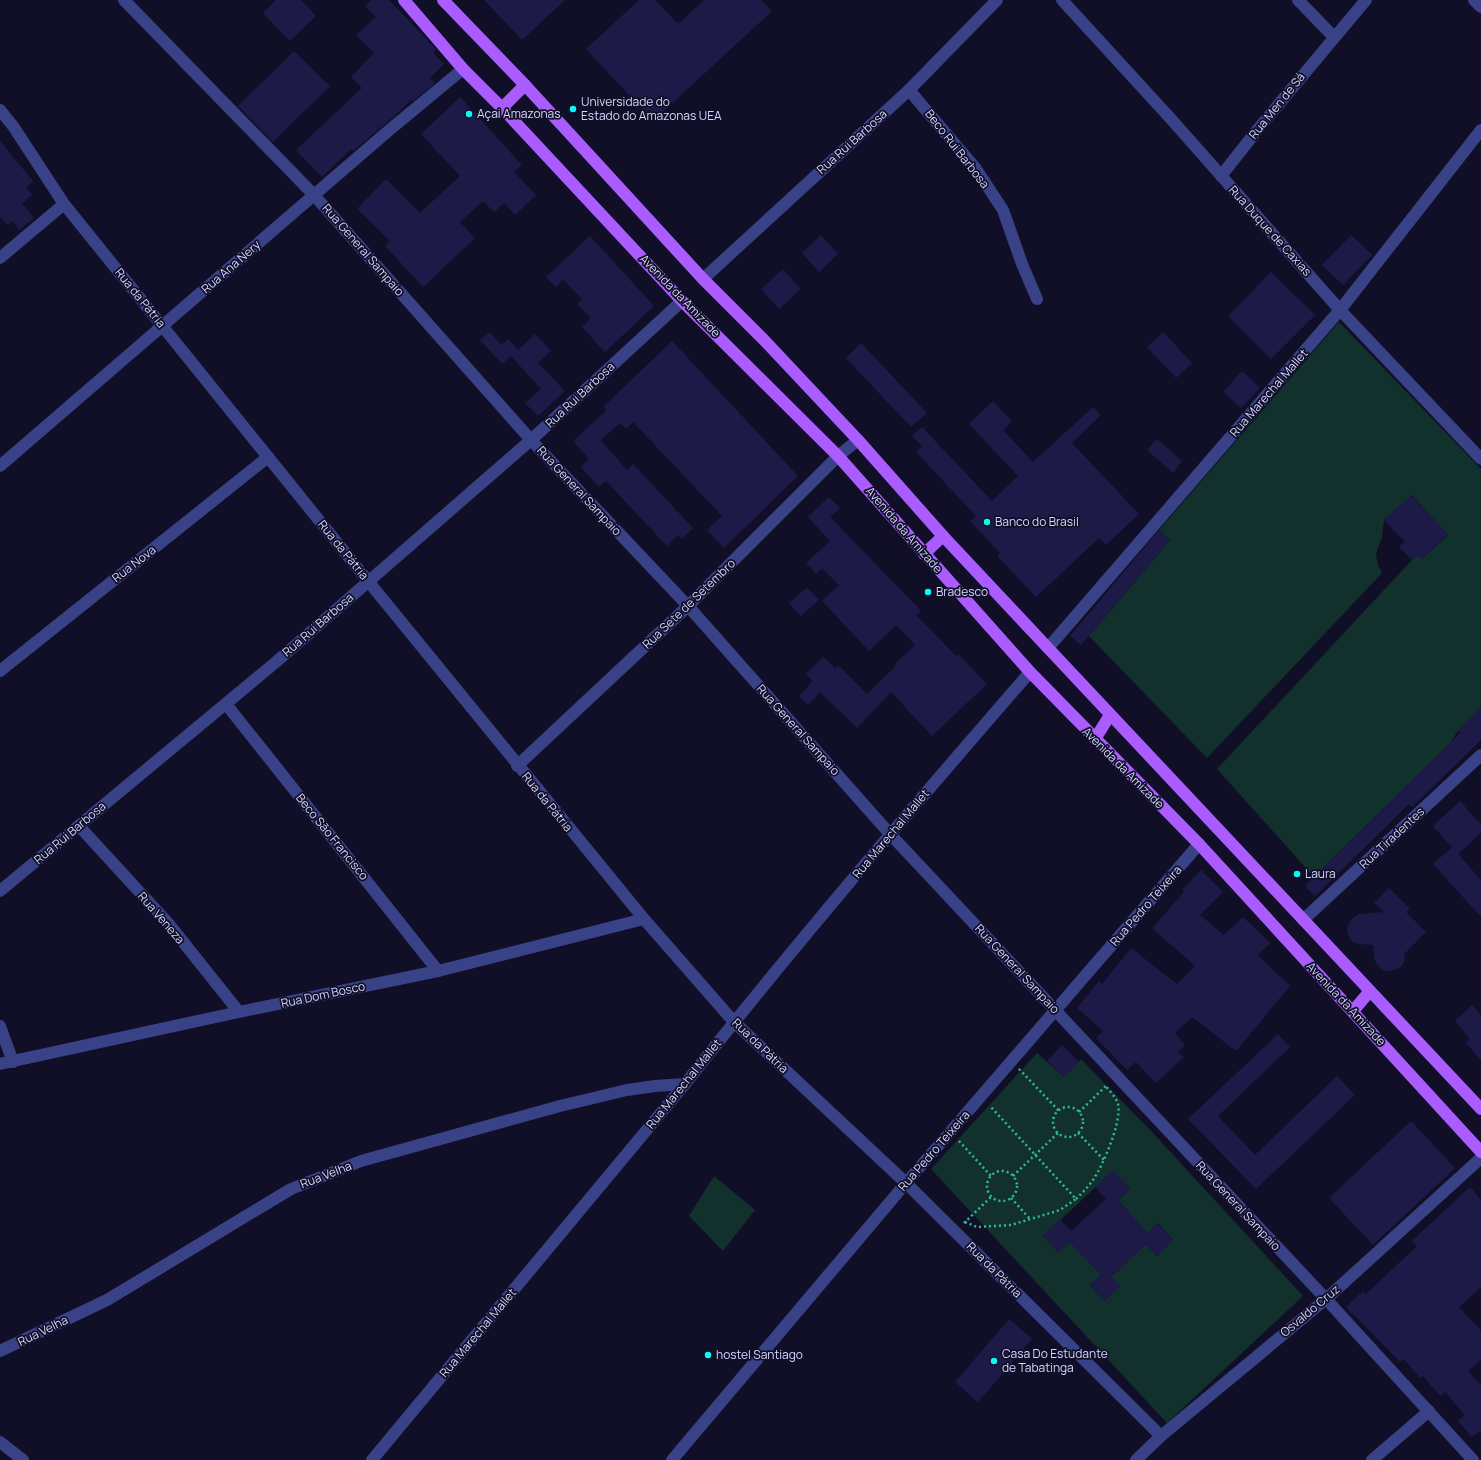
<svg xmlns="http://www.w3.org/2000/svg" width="1481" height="1460" font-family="Manrope,sans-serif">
<rect width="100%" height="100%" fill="#100f27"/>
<!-- green -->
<g fill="#12312c" fill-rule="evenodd">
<path d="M1339,322L1481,469V708L1458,731L1450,743L1444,749L1314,877L1217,769L1412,560L1418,555L1422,559L1448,535L1412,495L1384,520L1382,537L1376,554L1378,565L1382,573L1207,758L1089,636L1170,540L1159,530Z"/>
<path d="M1037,1053L1064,1077L1081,1059L1153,1133L1303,1296L1167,1423L931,1169ZM1113,1171L1130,1189L1118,1200L1147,1233L1158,1223L1173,1240L1157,1256L1146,1244L1111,1277L1120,1286L1104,1301L1090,1285L1101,1275L1070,1242L1058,1252L1043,1236Z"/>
<path d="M714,1176L755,1210L723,1251L689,1216Z"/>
</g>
<!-- building -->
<g fill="#1d1a48">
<path d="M276,0H301L316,16L290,41L263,13Z"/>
<path d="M371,0H389L436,49L433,53L444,64L430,78L435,83L413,101L412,99L392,118L353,151L351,149L322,177L296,150L362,88L351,77L374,53L356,35L376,17L365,6Z"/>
<path d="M484,0H565L522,40Z"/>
<path d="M639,0H655L678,24L704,0H761L772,11L653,121L586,49Z"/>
<path d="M294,51L330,86L273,142L238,106Z"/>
<path d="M460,97L522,165L514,172L536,195L515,215L504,203L494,212L483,201L460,222L475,238L423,287L385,246L390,241L357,209L386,179L420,213L460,176L421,134Z"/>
<path d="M0,141L33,181L26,187L32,195L22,203L34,218L19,230L12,221L7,225L0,217Z"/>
<path d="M821,235L838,254L819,272L802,253Z"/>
<path d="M1351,235L1372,255L1343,285L1322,265Z"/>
<path d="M590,236L654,306L605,352L582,327L591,318L577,304L582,299L563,279L556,287L546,277Z"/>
<path d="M783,269L801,289L779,309L761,289Z"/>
<path d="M1271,272L1315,315L1271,359L1228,316Z"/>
<path d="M490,332L501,345L508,339L518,350L535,334L551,351L538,363L565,391L538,416L525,403L541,389L511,356L502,364L480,340Z"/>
<path d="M1163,332L1192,363L1176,378L1147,347Z"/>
<path d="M672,341L798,476L724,548L707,530L722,516L633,422L626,429L620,423L601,440L627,470L633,464L693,528L682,539L678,535L667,546L606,481L599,487L581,467L589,459L573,441L607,410L604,406Z"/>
<path d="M861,343L927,413L911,427L846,358Z"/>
<path d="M1242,371L1260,388L1241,408L1223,392Z"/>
<path d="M993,401L1012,421L1003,430L1033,462L1093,407L1101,415L1072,443L1139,514L1106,545L1099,538L1036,597L997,556L1000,553L970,521L976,516L916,452L922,446L912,436L922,427L992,501L1018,476L969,424Z"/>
<path d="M1157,439L1182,461L1173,473L1147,450Z"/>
<path d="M1411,495L1448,534L1422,559L1418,555L1412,560L1399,547L1405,542L1384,520Z"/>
<path d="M829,497L840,508L830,517L921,611L916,615L956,656L958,654L987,684L932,736L891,692L857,728L820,692L808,705L799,696L813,681L806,674L823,657L835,668L838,665L867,694L896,666L895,664L915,645L896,625L869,651L822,601L839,585L822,568L816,574L806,563L830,541L808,517Z"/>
<path d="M1159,530L1170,540L1081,645L1070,636Z"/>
<path d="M807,587L819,600L801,616L789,603Z"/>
<path d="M1481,708V740L1412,807L1409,804L1315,896L1305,886L1444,749L1460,733L1458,731Z"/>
<path d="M1460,801L1481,825V833L1458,854L1433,826Z"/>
<path d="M1452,847L1481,880V917L1433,864Z"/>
<path d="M1201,870L1223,892L1200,915L1224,935L1243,917L1270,943L1258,955L1290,986L1236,1051L1192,1017L1175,1033L1185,1045L1178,1052L1184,1057L1156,1083L1136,1062L1127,1070L1096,1038L1103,1031L1077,1008L1099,981L1102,984L1131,948L1177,984L1195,966L1152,928L1184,892L1182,890Z"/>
<path d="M1389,888L1410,909L1406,912L1426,932L1405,953L1404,961L1402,966L1392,971H1385L1379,967L1375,961L1373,945L1358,944L1352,941L1348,935L1347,929L1349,922L1354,917L1359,914L1384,912L1374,903Z"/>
<path d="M1472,1005L1481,1015V1060L1466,1043L1470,1039L1455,1021Z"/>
<path d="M1278,1034L1290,1047L1218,1116L1255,1155L1337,1076L1355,1095L1256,1189L1188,1119Z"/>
<path d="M1062,1045L1079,1062L1064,1077L1047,1061Z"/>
<path d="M1411,1121L1455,1168L1373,1245L1329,1198Z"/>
<path d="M1113,1170L1130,1189L1118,1200L1147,1233L1157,1223L1173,1240L1157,1256L1146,1244L1111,1277L1120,1286L1104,1301L1090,1285L1101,1275L1070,1242L1058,1252L1043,1236L1060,1219L1071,1231L1106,1199L1095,1187Z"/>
<path d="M1470,1187L1481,1200V1287L1459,1307L1481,1331V1360L1468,1371L1481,1385V1430L1472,1437L1458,1421L1465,1415L1445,1392L1440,1396L1423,1376L1420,1378L1404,1359L1400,1362L1346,1307L1363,1291L1366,1294L1417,1246L1412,1241Z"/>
<path d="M1009,1319L1032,1339L978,1402L955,1382Z"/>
</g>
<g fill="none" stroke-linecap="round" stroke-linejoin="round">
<!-- path -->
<g stroke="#2cbb9f" stroke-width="2.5" stroke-dasharray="2 3" stroke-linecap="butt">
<path d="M1019,1069L1059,1111"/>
<circle cx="1068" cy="1122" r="15"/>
<path d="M1079,1112L1107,1085"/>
<path d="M1078,1133L1104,1160"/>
<path d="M959,1141L991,1176"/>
<circle cx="1002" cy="1186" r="15"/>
<path d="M1013,1176L1058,1133"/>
<path d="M1011,1198L1031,1220"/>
<path d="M1076,1199C1082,1193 1088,1187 1093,1180C1103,1165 1122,1122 1118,1104C1116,1097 1110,1092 1106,1086"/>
<path d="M965,1222L977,1227L1011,1225L1060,1210L1076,1199L990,1106"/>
<path d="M964,1223L992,1196"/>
</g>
<!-- minor -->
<g stroke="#394187" stroke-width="12">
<path d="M124,0L314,195L531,440L688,606L890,834L1326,1299L1473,1460"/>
<path d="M1062,0L1171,119L1340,310L1481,459"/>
<path d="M1298,0L1334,37"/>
<path d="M1474,0L1481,7"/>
<path d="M909,90L976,169L1003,210L1022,264L1037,299"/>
<path d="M0,110L13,126L64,204L368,581L644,919L734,1022L906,1183L1161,1436"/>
<path d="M1221,176L1258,129L1366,0"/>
<path d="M0,258L64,204"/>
<path d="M703,279L909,90L997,0"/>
<path d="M0,466L387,132L463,69"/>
<path d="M1048,648L1340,310L1481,130"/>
<path d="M0,671L268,457"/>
<path d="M226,704L438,971"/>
<path d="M517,766L688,606L838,456L858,440"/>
<path d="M79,826L168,923L239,1012"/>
<path d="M0,891L276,662L531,440L682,301"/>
<path d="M1303,920L1481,755"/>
<path d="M0,1026L13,1062"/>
<path d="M0,1064L239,1012L438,971L644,919"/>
<path d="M0,1351L107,1300L291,1189L361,1161L560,1106L627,1090L655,1086L685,1084"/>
<path d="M0,1442L23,1460"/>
<path d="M372,1460L685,1084C796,943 913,807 1030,672"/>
<path d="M672,1460L906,1183L1199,844"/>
<path d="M1136,1460L1161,1436L1326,1299L1481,1158"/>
<path d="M1372,1460L1429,1411"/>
</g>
<!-- major -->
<g stroke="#ab5cff" stroke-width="12">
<path d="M404,0L463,69L502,108L682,301L838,456L1030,672L1199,844L1481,1152"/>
<path d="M443,0L525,85L703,279L765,341L858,440L943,536L1048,648L1481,1109"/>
<path d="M502,108L525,85"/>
<path d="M924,554L943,536"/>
<path d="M1095,739L1110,715"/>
<path d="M1353,1011L1370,991"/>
</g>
</g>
<!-- markers -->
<g fill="#01fff5" stroke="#100f27" stroke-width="1.5">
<circle cx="573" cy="109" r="4"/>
<circle cx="469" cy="114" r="4"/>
<circle cx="987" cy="522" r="4"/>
<circle cx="928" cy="592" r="4"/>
<circle cx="1297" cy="874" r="4"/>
<circle cx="708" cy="1355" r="4"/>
<circle cx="994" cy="1361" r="4"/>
</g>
<g text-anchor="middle" stroke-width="3.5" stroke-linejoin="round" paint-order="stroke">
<!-- poi labels -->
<g font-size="12" fill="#d5d6ff" stroke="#100f27" text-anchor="start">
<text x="581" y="106">Universidade do<tspan x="581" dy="14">Estado do Amazonas UEA</tspan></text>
<text x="477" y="118">Açai Amazonas</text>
<text x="995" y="526">Banco do Brasil</text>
<text x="936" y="596">Bradesco</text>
<text x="1305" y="878">Laura</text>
<text x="1002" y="1358">Casa Do Estudante<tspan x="1002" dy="14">de Tabatinga</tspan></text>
<text x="716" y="1359">hostel Santiago</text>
</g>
<!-- street labels -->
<g font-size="12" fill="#d5d6ff" stroke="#100f27">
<text transform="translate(1277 106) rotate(-51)" y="4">Rua Men de Sá</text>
<text transform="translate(852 142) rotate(-42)" y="4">Rua Rui Barbosa</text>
<text transform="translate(957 149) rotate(52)" y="4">Beco Rui Barbosa</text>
<text transform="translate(1270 231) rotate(48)" y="4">Rua Duque de Caxias</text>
<text transform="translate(363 250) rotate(49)" y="4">Rua General Sampaio</text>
<text transform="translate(231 267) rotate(-41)" y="4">Rua Ana Nery</text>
<text transform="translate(680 296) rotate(46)" y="4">Avenida da Amizade</text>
<text transform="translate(140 298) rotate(51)" y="4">Rua da Pátria</text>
<text transform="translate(1269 393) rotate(-49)" y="4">Rua Marechal Mallet</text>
<text transform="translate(580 395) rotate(-43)" y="4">Rua Rui Barbosa</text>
<text transform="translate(579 491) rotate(47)" y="4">Rua General Sampaio</text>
<text transform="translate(904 530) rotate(49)" y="4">Avenida da Amizade</text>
<text transform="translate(343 550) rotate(51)" y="4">Rua da Pátria</text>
<text transform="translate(134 564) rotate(-38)" y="4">Rua Nova</text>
<text transform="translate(689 604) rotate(-44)" y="4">Rua Sete de Setembro</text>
<text transform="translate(318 625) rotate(-41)" y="4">Rua Rui Barbosa</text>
<text transform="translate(798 730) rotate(48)" y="4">Rua General Sampaio</text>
<text transform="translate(1123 768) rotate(45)" y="4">Avenida da Amizade</text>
<text transform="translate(547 802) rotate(51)" y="4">Rua da Pátria</text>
<text transform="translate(70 833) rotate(-40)" y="4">Rua Rui Barbosa</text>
<text transform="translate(891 834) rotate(-50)" y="4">Rua Marechal Mallet</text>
<text transform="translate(332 837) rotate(51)" y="4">Beco São Francisco</text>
<text transform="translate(1392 838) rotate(-43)" y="4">Rua Tiradentes</text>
<text transform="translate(1146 906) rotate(-49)" y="4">Rua Pedro Teixeira</text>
<text transform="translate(161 918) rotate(49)" y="4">Rua Veneza</text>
<text transform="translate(1017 969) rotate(47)" y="4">Rua General Sampaio</text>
<text transform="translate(323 995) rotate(-12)" y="4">Rua Dom Bosco</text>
<text transform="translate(1346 1004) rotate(47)" y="4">Avenida da Amizade</text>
<text transform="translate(760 1046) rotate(44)" y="4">Rua da Pátria</text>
<text transform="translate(684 1084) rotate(-51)" y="4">Rua Marechal Mallet</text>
<text transform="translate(934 1151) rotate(-49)" y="4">Rua Pedro Teixeira</text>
<text transform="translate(326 1175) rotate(-21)" y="4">Rua Velha</text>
<text transform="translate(1238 1206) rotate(47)" y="4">Rua General Sampaio</text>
<text transform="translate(994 1270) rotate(45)" y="4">Rua da Pátria</text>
<text transform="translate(1310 1311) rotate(-40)" y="4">Osvaldo Cruz</text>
<text transform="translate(43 1331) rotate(-26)" y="4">Rua Velha</text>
<text transform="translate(478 1333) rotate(-50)" y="4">Rua Marechal Mallet</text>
</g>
</g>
</svg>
